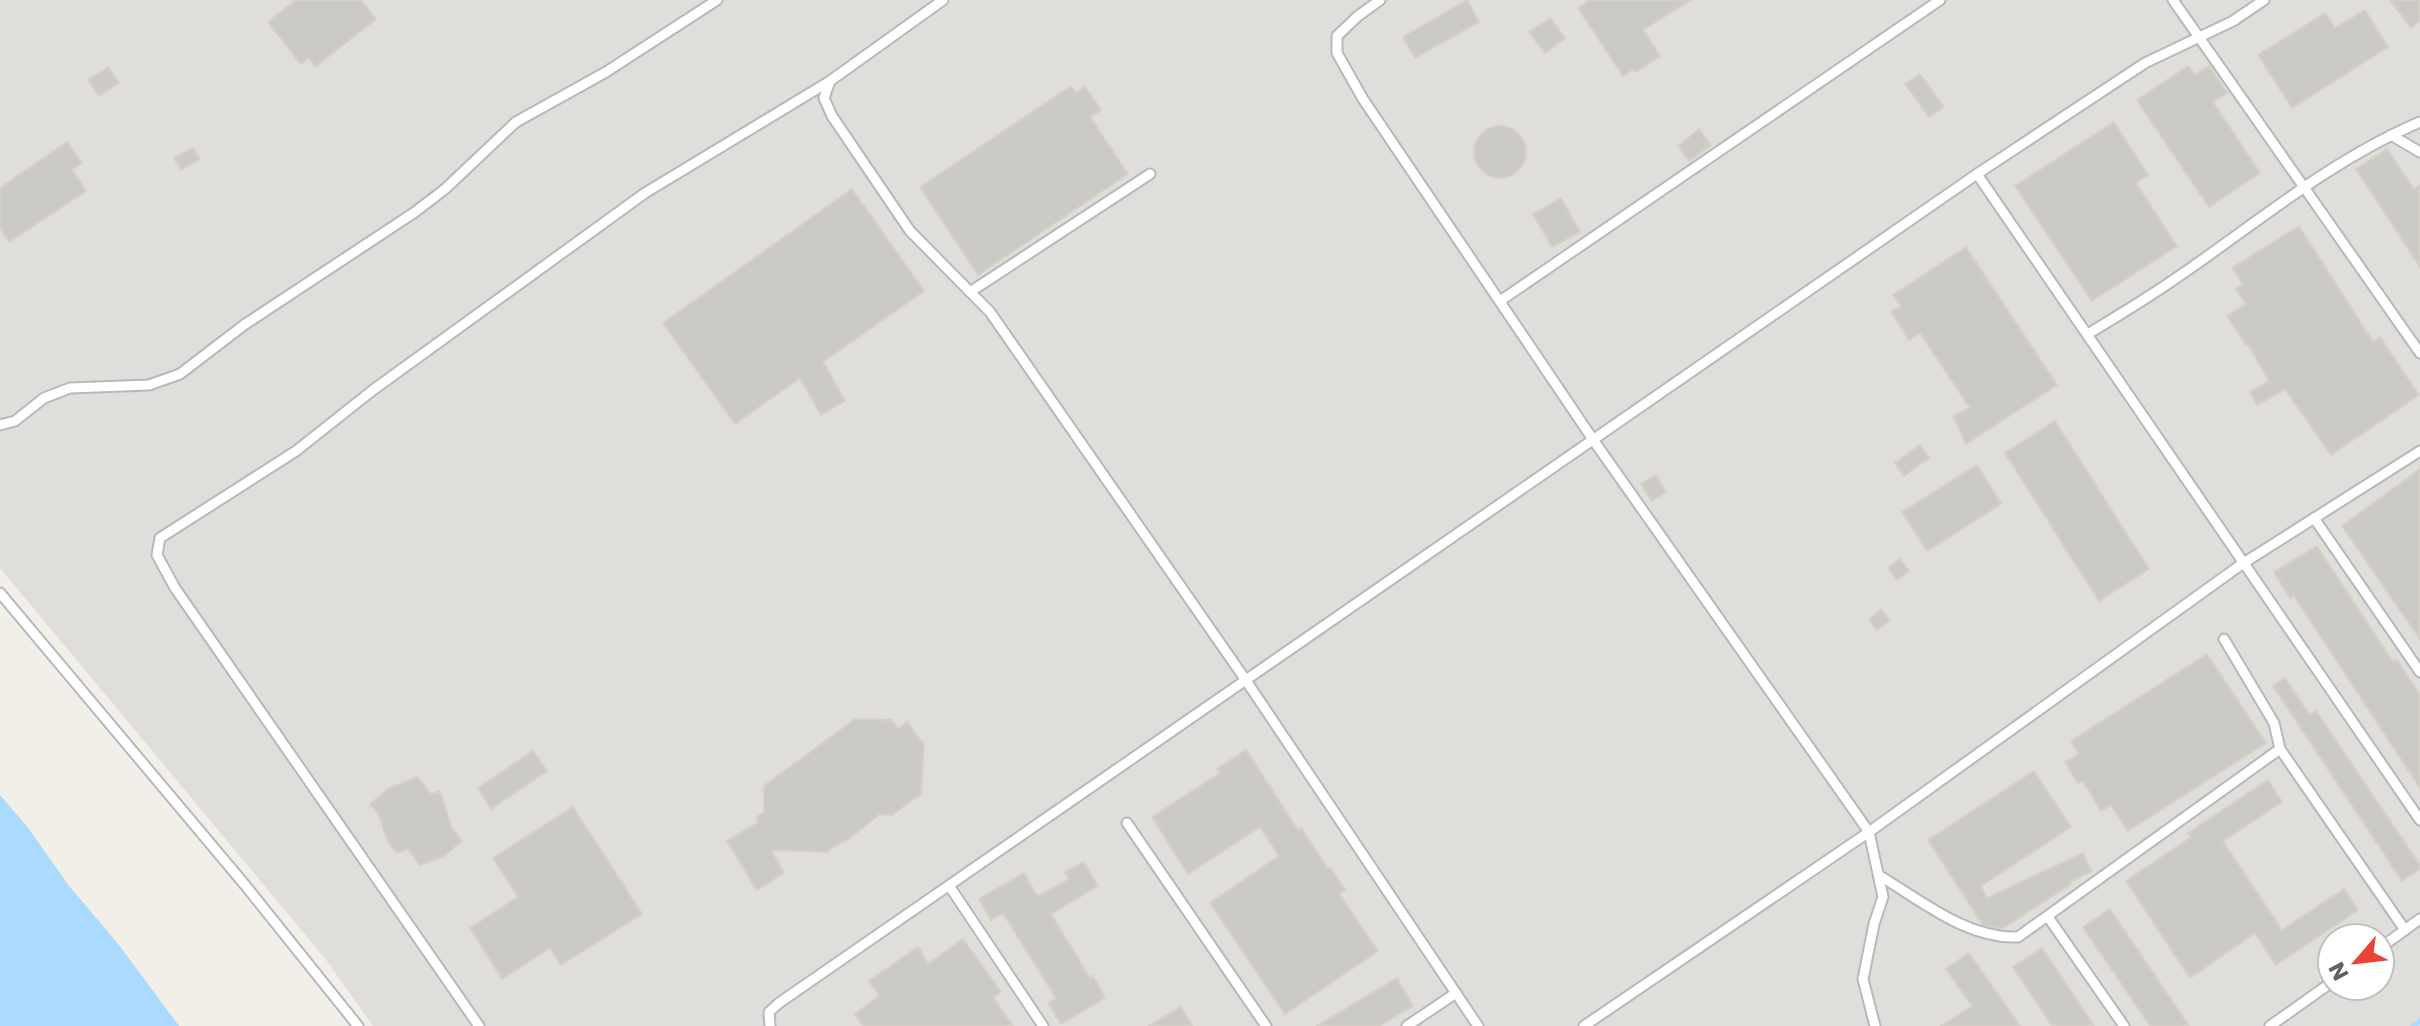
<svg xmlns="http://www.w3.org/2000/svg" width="2420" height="1026" font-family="Poppins,sans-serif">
<rect width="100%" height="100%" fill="#f1efe8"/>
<!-- industrial -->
<path fill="#e0deda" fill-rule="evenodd" d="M0,0H2420V1026H373L327,961L0,568ZM2332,938H2380V986H2332Z"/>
<!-- water -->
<path fill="#aadaff" d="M0,795L29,829L69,886L119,945L179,1026H0Z"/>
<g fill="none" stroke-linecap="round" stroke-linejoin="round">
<!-- stream -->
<path stroke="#aadaff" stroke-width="5" d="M2413,1026L2420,1021"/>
</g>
<!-- building -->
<g fill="#cccac5" stroke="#d6d1c6" stroke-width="2">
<path d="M296,0H361L376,19L315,67L309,58L301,64L268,22Z"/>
<path d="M1467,0L1479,22L1415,58L1403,37Z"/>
<path d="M1590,0H1691L1643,30L1660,56L1636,72L1634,69L1623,76L1578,8Z"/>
<path d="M2390,0H2420V21L2411,28Z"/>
<path d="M2365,10L2388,47L2292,108L2258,55L2325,13L2335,28Z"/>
<path d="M1550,18L1565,38L1545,53L1529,32Z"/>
<path d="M2188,66L2195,75L2209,66L2227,93L2213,102L2260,173L2209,207L2137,100Z"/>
<path d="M108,67L119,83L99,96L88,80Z"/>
<path d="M1920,74L1944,107L1929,117L1905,84Z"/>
<path d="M1071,86L1076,93L1085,87L1101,110L1090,117L1128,174L978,275L920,187Z"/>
<path d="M2114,122L2148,175L2136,183L2177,246L2092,301L2015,186Z"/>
<circle cx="1500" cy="152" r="26"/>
<path d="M1699,129L1711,145L1689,161L1678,146Z"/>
<path d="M67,142L82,163L72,170L86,191L9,242L0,228V188Z"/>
<path d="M193,148L200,159L181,170L174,158Z"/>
<path d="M2387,149L2414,189L2420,185V267L2356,169Z"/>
<path d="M852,189L924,291L823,362L845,401L821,415L800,378L735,424L663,323Z"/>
<path d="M1561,198L1580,232L1552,247L1533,214Z"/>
<path d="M2299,226L2373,342L2380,337L2419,395L2331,455L2285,389L2257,405L2250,392L2269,381L2248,344L2246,345L2227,316L2246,304L2236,289L2243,284L2232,268Z"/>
<path d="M1966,247L2057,385L1966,444L1953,416L1970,408L1920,333L1909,340L1891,312L1901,306L1893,295Z"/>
<path d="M2055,421L2149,569L2099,601L2005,453Z"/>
<path d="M1920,445L1929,458L1904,476L1895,463Z"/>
<path d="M1977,465L2001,504L1927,551L1902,512Z"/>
<path d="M2420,469V639L2342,526Z"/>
<path d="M1656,475L1666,492L1652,501L1641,484Z"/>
<path d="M2317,546L2393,662L2397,660L2420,695V788L2294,596L2290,598L2274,572Z"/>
<path d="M1900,559L1909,571L1897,580L1888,568Z"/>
<path d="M1881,609L1890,620L1877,630L1869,620Z"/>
<path d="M2207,654L2266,743L2128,831L2111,805L2101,811L2083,781L2078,784L2065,762L2079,754L2071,741Z"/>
<path d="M2285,678L2310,715L2316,711L2420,865V869L2402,881L2273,686Z"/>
<path d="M855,719L892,720L898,729L907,722L924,745L921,794L892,815L880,814L845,842H841L827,852L771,850L784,873L757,890L727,841L757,823V817L764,812V786Z"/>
<path d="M1246,750L1298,830L1301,828L1328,869L1330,867L1345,890L1339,894L1378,951L1285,1014L1210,903L1279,856L1260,827L1188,874L1152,817L1220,773L1217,769Z"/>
<path d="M533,751L547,771L491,809L478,788Z"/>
<path d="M2034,771L2071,827L1981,886L1987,898L2083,853L2092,871L2070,882L2071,884L2002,929L1983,925L1928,840Z"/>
<path d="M417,777L431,794L440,791L452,829L462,841L443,857L420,865L408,849L397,853L389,844L378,813L370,804L389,788Z"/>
<path d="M2268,780L2282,802L2223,841L2282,930L2344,889L2358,910L2276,965L2255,933L2190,978L2126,881L2191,837L2188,833Z"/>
<path d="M573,807L642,914L561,965L550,948L502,979L470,928L518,897L493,858Z"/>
<path d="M1083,862L1098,886L1051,914L1090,978L1093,976L1105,998L1061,1024L1048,1003L1056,998L1003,913L991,920L979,899L1024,873L1036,894L1040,895L1069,879L1065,872Z"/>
<path d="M2110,909L2189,1026H2150L2083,927Z"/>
<path d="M963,939L1001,992L993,997L1013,1026H863L855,1014L879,996L869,981L918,947L928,964Z"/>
<path d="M2042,948L2094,1026H2052L2013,967Z"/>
<path d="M1969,953L2020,1026H1941L1972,1006L1946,969Z"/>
<path d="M1397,978L1413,1006L1379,1026H1317Z"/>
<path d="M1181,1007L1192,1026H1149Z"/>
</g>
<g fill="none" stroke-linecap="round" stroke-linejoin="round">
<!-- service casing -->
<g stroke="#b5b8bc" stroke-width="13">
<g id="service">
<path d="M1380,0L1358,16L1337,36V53L1363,99L1594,441L1869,832L1883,897L1874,924L1863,979L1875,1026"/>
<path d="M2173,0L2420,353"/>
<path d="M830,81L824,98L832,116L910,231L990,312L1245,679L1478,1026"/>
<path d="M2391,135L2420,152"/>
<path d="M1977,174L2420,820"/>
<path d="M970,292L1150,174"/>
<path d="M1500,301L1940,0"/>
<path d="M2088,334C2114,318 2141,302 2166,285C2250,229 2326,162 2420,122"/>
<path d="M0,425L15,421L44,398L70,388L149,385L180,374L244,325L415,212L445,189L516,122L606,72L717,0"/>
<path d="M2314,518L2420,672"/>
<path d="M0,593L245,885L358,1026"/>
<path d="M2224,639L2274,723L2280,749L2405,930"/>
<path d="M1127,823L1266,1026"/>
<path d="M1880,876C1922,901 1967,939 2018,937L2280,749"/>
<path d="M950,887L1043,1026"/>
<path d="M2048,917L2124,1026"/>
<path d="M2380,948L2420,919"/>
<path d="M479,1026L175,588L157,555L160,538L296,451L373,390L645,193L830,81L943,0"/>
<path d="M770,1026L769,1012L779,1003L1977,174L2145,63L2233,21L2264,0"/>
<path d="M1407,1026L1456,993"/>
<path d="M1584,1026L1869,832L2242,564L2420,451"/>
<path d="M2270,1026L2332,982"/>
</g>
</g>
<!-- service -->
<use href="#service" stroke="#fff" stroke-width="9"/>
</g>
<!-- north arrow -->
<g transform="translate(2356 962) rotate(242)"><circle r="38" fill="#ffffff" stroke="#bfc1c3" stroke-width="2"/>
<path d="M0-6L14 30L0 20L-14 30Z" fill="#ea4335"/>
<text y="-12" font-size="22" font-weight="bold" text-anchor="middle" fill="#5f6368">N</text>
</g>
</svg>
